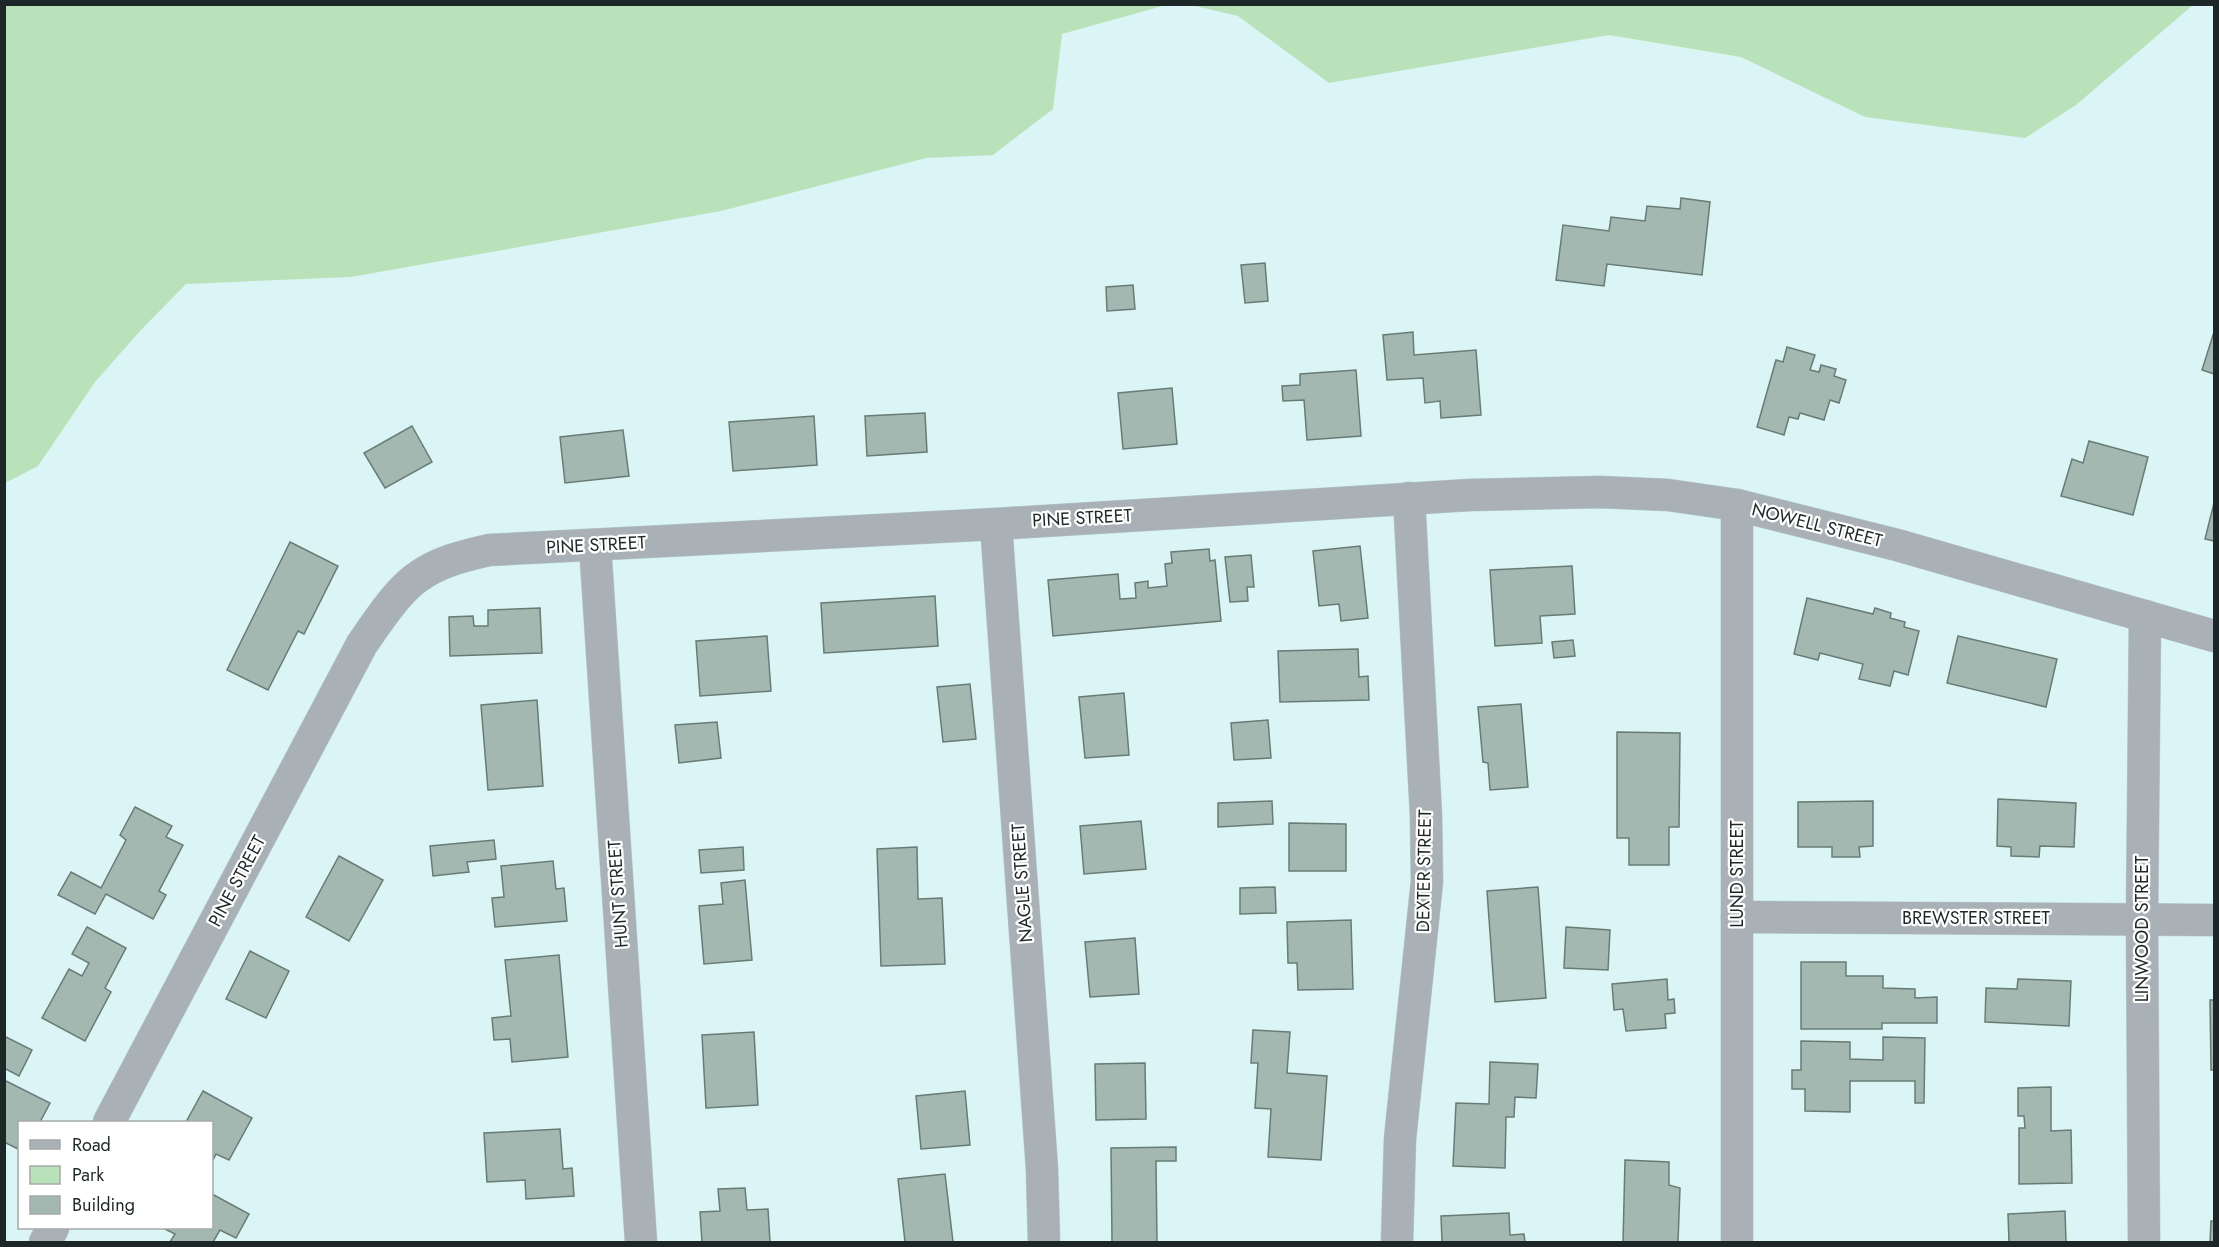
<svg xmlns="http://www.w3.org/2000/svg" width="2219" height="1247" font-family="Jost,sans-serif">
<rect width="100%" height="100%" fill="#dbf4f6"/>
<!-- green -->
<g fill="#bae2ba">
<path d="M5,4H1166V5L1062,34L1053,109L993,155L926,158L721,211L351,277L186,284L140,331L95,382L38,466L5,483Z"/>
<path d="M1191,5H2193L2076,105L2025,138L1865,117L1741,57L1609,35L1329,83L1238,16Z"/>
</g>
<!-- building -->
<g fill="#a2b8b0" stroke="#687c75" stroke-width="1.5">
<path d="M1681,198L1710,202L1702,275L1607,264L1604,286L1556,280L1563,225L1609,231L1611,217L1645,221L1647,206L1680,209Z"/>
<path d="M1265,263L1268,301L1245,303L1241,265Z"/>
<path d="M1133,285L1135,309L1107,311L1106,287Z"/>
<path d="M1413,332L1414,355L1476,350L1481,415L1441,418L1440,401L1425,403L1423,378L1387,380L1383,335Z"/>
<path d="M2214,332V374L2202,370Z"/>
<path d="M1787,347L1815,355L1810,370L1819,372L1821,365L1836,369L1834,376L1846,380L1839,403L1830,400L1824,420L1800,413L1798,419L1789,417L1784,435L1757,427L1776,360L1783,362Z"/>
<path d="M1356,370L1361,436L1307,440L1304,400L1283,401L1282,386L1300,385V374Z"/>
<path d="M1172,388L1177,444L1123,449L1118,393Z"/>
<path d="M925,413L927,452L867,456L865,416Z"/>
<path d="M814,416L817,465L733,471L729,422Z"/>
<path d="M412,426L432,462L385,488L364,453Z"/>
<path d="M623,430L629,476L565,483L560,437Z"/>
<path d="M2089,441L2148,457L2133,515L2061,496L2072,459L2083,463Z"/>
<path d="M2214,503V541L2205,539Z"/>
<path d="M290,542L338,566L304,634L298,631L268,690L227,670Z"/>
<path d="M1360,546L1368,618L1341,621L1339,604L1319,606L1313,551Z"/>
<path d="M1209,549L1210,561L1215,560L1221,621L1053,636L1048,580L1118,574L1120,599L1136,598L1135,583L1148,581V588L1167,586L1165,564L1172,563L1171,552Z"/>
<path d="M1251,555L1254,587H1247L1248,601L1230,602L1225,557Z"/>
<path d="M1572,566L1575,614L1540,616L1542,643L1495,646L1490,570Z"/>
<path d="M935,596L938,646L824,653L821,603Z"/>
<path d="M1807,598L1873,614L1875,608L1891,613L1890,618L1905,622L1904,627L1919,631L1908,675L1894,671L1890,686L1859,679L1863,664L1820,653L1818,660L1794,654Z"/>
<path d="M540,608L542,653L450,656L449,617L473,616L474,626H488V610Z"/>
<path d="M767,636L771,691L700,696L696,641Z"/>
<path d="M1958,636L2057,659L2046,707L1947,683Z"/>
<path d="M1573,640L1575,656L1554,658L1552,642Z"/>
<path d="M1358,649L1359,677L1368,676L1369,700L1280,702L1278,651Z"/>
<path d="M970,684L976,739L943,742L937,687Z"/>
<path d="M1124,693L1129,755L1085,758L1079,697Z"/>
<path d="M537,700L543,786L488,790L481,705Z"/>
<path d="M1521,704L1528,787L1490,790L1488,763L1483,762L1478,707Z"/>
<path d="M1268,720L1271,758L1234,760L1231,723Z"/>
<path d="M717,722L721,758L679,763L675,725Z"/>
<path d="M1617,732L1680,733L1679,827H1669V865H1629V838H1617Z"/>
<path d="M1998,799L2076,803L2074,847L2040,846L2039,857L2011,856V847L1997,846Z"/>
<path d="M1272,801L1273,824L1218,827V803Z"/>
<path d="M1873,801V846L1859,847L1860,857H1832V847H1798V802Z"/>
<path d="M135,807L172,826L166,837L183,845L159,891L166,895L153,919L106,894L95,914L58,895L71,872L101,888L126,840L120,835Z"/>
<path d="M1141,821L1146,869L1084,874L1080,826Z"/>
<path d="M1289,823L1346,824V871H1289Z"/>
<path d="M494,840L496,859L467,862L469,872L433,876L430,846Z"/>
<path d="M743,847L744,870L701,873L699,850Z"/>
<path d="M917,847L918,899L942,898L945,964L881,966L877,849Z"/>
<path d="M339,856L383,880L349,941L306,917Z"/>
<path d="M553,861L556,889L564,888L567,921L495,927L492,898L504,897L501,866Z"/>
<path d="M745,880L752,960L704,964L699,906L723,904L721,883Z"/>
<path d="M1275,887L1276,913L1240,914V888Z"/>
<path d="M1538,887L1546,998L1495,1002L1487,891Z"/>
<path d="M1351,920L1353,989L1298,990L1297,963H1288L1287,922Z"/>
<path d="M87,927L126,948L105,988L111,992L85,1041L42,1018L69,969L82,976L89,963L72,954Z"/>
<path d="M1566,927L1610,930L1608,970L1564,968Z"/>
<path d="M1135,938L1139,994L1090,997L1085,942Z"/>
<path d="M250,951L289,971L266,1018L226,999Z"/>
<path d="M559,955L568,1057L512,1062L510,1039L494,1040L492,1018L511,1016L505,960Z"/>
<path d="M1801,962H1846V976H1883V988L1915,989V998L1937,997V1023H1882V1029H1801Z"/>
<path d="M1667,979L1668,1000L1674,999L1675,1013L1665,1014L1666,1028L1626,1031L1623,1009L1614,1010L1612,984Z"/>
<path d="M2018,979L2071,981L2069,1026L1985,1022L1986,988L2017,989Z"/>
<path d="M2210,1000H2214V1070H2211Z"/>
<path d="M1253,1030L1290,1032L1287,1073L1327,1076L1321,1160L1268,1157L1271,1109L1255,1108L1258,1063H1251Z"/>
<path d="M754,1032L758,1105L706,1108L702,1035Z"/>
<path d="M4,1036L32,1050L19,1076L4,1068Z"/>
<path d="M1883,1037L1925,1038L1924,1103H1915V1081H1850V1112L1805,1111V1089H1792V1070H1801V1041L1850,1042V1059L1883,1060Z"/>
<path d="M1490,1062L1538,1064L1536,1098L1515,1097L1514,1117H1506L1505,1168L1453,1166L1456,1103L1489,1104Z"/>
<path d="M1145,1063L1146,1119L1096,1120L1095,1064Z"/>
<path d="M6,1081L50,1103L40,1122H20V1150L4,1142V1085Z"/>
<path d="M2051,1087V1131L2071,1130L2072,1183L2019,1184V1128H2025L2024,1116H2018V1088Z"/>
<path d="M203,1091L252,1118L229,1160L216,1154L212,1162V1122H186Z"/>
<path d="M965,1091L970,1145L921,1149L916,1096Z"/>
<path d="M560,1129L563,1169L572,1168L574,1196L526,1199L525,1180L487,1182L484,1133Z"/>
<path d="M1176,1147V1161H1156L1157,1242H1112L1111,1148Z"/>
<path d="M1625,1160L1669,1162V1185L1680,1188L1678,1242H1623Z"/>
<path d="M945,1174L953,1242H905L898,1179Z"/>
<path d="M745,1188L747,1210L768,1209L770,1242H702L700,1212L720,1211L718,1189Z"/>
<path d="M212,1194L249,1214L236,1238L220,1230L213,1242H170L175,1234L163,1228H212Z"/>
<path d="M2065,1211L2066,1242H2009L2008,1214Z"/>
<path d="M1509,1213L1510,1235L1524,1234L1525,1242H1442L1441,1216Z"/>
<path d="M2211,1221H2214V1242H2210Z"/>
</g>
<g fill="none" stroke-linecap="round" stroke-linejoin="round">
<!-- street casing -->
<g stroke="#b9cfd1" stroke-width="33">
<g id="street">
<path d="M1737,505V1242"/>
<path d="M996,524L1042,1169L1044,1242"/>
<path d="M595,545L641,1242"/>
<path d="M1737,917L2214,920"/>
<path d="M109,1122L362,644C376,624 396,593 415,579C437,562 463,556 489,550L996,524L1470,495L1599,492L1668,495L1737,505L1897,545L2214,636"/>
<path d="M45,1242L53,1228"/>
<path d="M1397,1242L1400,1139L1427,881L1426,816L1409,498"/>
<path d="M2144,1242L2142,919L2145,616"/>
</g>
</g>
<!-- street -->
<use href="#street" stroke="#a9b1b6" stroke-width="32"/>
</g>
<g text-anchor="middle" stroke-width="4.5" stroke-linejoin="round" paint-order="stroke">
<!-- street labels -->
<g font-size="18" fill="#1e2727" stroke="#fff">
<text transform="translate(1082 518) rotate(-3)" y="6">PINE STREET</text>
<text transform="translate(1817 525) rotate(14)" y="6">NOWELL STREET</text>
<text transform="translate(596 545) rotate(-3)" y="6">PINE STREET</text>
<text transform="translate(1424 871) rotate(-89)" y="6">DEXTER STREET</text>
<text transform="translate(1737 874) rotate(-90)" y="6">LUND STREET</text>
<text transform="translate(237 881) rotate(-62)" y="6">PINE STREET</text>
<text transform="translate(1022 883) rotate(-94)" y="6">NAGLE STREET</text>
<text transform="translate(618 894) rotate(-94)" y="6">HUNT STREET</text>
<text x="1976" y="924">BREWSTER STREET</text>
<text transform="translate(2142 929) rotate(-90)" y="6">LINWOOD STREET</text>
</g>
</g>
<!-- border -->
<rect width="2219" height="1247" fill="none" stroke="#1e2727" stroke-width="12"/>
<!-- legend -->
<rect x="18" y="1121" width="195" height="108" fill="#ffffff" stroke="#a5a9a9" stroke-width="1.5"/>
<rect x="30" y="1140" width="30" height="9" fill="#a9b1b6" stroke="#a5a9a9" stroke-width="1.5"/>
<text x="72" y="1151" font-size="18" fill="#1e2727">Road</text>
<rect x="30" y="1166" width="30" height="18" fill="#bae2ba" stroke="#a5a9a9" stroke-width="1.5"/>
<text x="72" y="1181" font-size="18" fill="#1e2727">Park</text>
<rect x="30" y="1196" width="30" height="18" fill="#a2b8b0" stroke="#a5a9a9" stroke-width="1.5"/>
<text x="72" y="1211" font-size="18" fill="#1e2727">Building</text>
</svg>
